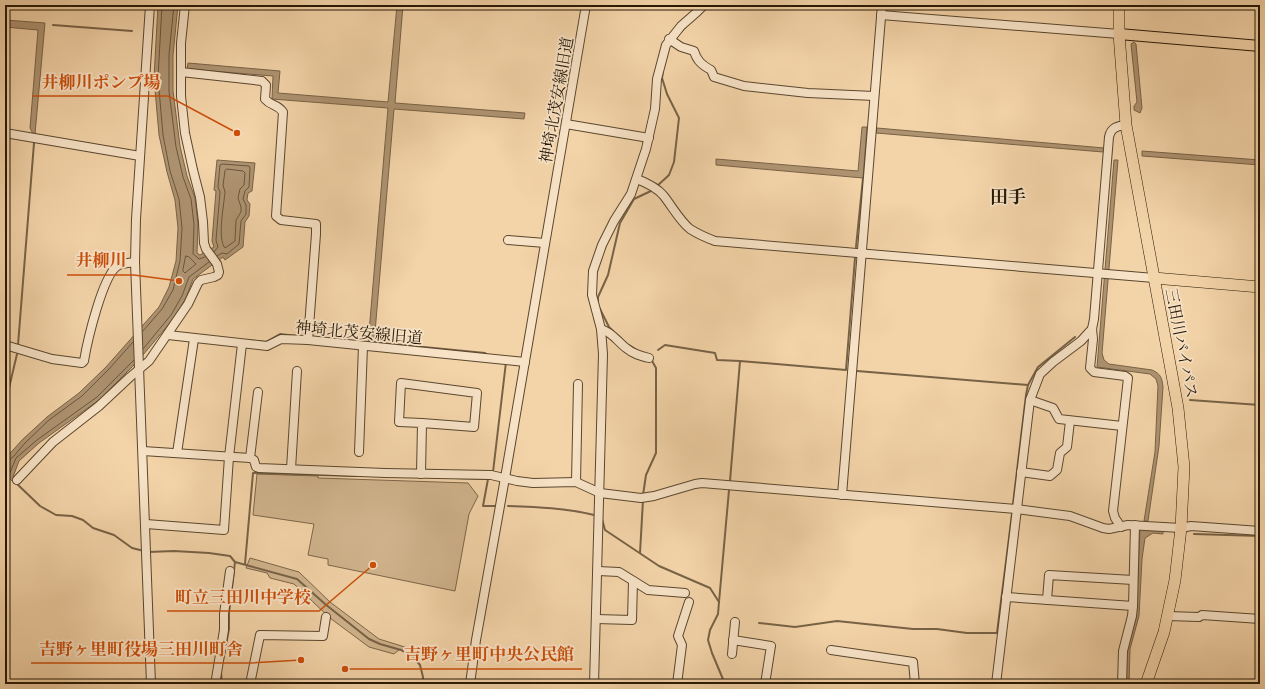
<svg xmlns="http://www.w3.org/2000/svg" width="1265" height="689" font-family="'Gentium Book Plus','Noto Serif JP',serif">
<rect width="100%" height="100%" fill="#f3d3a8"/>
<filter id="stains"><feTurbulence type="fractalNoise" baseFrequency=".005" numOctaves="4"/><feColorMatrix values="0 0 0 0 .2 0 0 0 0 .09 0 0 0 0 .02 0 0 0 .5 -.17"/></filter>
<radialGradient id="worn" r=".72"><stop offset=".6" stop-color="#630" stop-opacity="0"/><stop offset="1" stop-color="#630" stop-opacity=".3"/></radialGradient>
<!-- green -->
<g fill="#d0b38c" stroke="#7c6648">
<path d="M257,474L318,476V478L468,483L478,496L469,514L455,591L328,565V559L308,555L314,524L253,515Z"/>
<path d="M250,558L299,572L330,602L379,639L408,648L416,652L414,656L400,649L394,654L369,647L330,618L294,584L270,578L267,573L246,568Z"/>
</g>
<!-- water -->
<g fill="#ae9371" stroke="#786246">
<path d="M158,5H178L173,55V91L180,146L187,176L195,198L198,224L197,253L200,255L214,247L212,241L216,191L214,190L217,160L255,163L252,191L248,193L247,200L250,204L249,216L245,222L243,247L225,260L223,257L193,279L186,298L175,317L137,362L99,400L39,443L19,461L13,477L15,479L12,481L10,479L5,483V459L22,440L47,417L79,393L106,367L159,307L169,287L176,261L178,228L175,200L167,172L159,135L154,78Z"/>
<path d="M397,5H403L395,103L525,113L524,119L394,109L374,344H368L388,108L272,99L273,76L187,69L188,63L280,71L278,93L388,102Z"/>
<path d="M5,20L45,23L35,134H33L30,128L38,30L5,27Z"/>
<path d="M1134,42L1136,44L1142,108L1140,113L1134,110V106L1137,102L1131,44Z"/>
<path d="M862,127H867L863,178L716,165V159L858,171Z"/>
<path d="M877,128L1104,148L1103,152L876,133Z"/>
<path d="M1142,151L1260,160V165L1142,156Z"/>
<path d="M1114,160H1118L1102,353L1104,360L1109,364L1152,370C1161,374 1162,378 1163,387L1159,446L1148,521H1144L1155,452L1158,386L1156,379L1150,374L1097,367Z"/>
<path d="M1140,528L1163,530V534L1153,533L1145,538L1142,559L1139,616L1130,649L1129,684H1125L1126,650L1136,617Z"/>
</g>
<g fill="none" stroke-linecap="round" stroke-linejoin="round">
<!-- shore -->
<g stroke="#6a563b" stroke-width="1">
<path d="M174,5L169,55V91L176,147L183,177L191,199L194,224L193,254L199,259L205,257"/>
<path d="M227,169L243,171L245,173L244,185L240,189L238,198L241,207V212L236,220L235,241L225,248C217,239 224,205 225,192L223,185L225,171Z"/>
<path d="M214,252L218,247L216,240L220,192L218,187L220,165L222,164L249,166L250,168L249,187L245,191L243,199L246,205V214L241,221L239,244L227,254L222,253L217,256"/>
<path d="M186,256L189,257L196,264L185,273L183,271Z"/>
<path d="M143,331L162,309L173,290L180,261L182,228L179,199L170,171L163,135L158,78L162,5"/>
<path d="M143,349L171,315L182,296L189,277L209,262"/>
<path d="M5,462L8,461L14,456L25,443L49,420L82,396L109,369L133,342"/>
<path d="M5,478L9,475L16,458L37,440L97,397L134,360"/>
</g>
<!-- stream -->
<g stroke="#786246" stroke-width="2">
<path d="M53,25L132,31"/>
<path d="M681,32L687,25"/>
<path d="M656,187L669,175L674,162L679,118L667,94L662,78L663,71"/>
<path d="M856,247L863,178"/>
<path d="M614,332L609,327L598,305V297L608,275L620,223L634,199L653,190"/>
<path d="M248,340L266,342L280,334L296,336"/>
<path d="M372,342L485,353L488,356"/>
<path d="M18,345L34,143"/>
<path d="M629,345L637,350"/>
<path d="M658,350L665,345L715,353L717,360L740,361"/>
<path d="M857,371L1028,385"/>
<path d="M1190,400L1260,405"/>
<path d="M5,405L17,354"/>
<path d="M493,472L506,362"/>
<path d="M454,478L488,479L483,506H495"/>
<path d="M730,481L740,361L846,370L855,258"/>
<path d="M15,482L40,506L56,515L72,516L83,520L93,528L114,535L132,548L144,551"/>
<path d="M643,495L646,475L656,453V368L651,359"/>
<path d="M1013,504L1026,395L1028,385L1038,367L1075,337"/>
<path d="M508,506C537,507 566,508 594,515"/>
<path d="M602,519L605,530L659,566L710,588L719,602L718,614L710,630L708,640L712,653L725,684"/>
<path d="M1194,534L1260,536"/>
<path d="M148,552L174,551L209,553L230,556L235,562L297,579L325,604L369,639L380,644L401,650L413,657L420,665L423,677V684"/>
<path d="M640,553L643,500"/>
<path d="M245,564L253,473L356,476"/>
<path d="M719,602L729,490"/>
<path d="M759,623L795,627L837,621L913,629H937L967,633H997L1012,514"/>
<path d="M223,660L229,629V613L235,562"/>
<path d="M221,672L222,684"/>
</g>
<!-- minor casing -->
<g stroke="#5a472e" stroke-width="10">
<g id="minor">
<path d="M150,5L136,219L135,262L151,684"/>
<path d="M881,15L1119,34"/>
<path d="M669,39L681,47L694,51C697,61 702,65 711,70L714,77L744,86L808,93L874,96"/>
<path d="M181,72L262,81L266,85L265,99C272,107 276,103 283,112L276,216L281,220L316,224V234L308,340"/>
<path d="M566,124L649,138"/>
<path d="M5,133L140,156"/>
<path d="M637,179C647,183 656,187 663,195C672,206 679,220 690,229C698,234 707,238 715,241L1154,278"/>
<path d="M508,240L545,243"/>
<path d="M601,329C612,332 618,342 626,348C633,354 641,356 649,358"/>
<path d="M168,335L267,346L281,339L308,340L525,362"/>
<path d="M5,345L52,359L82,363L84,361C87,343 103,272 119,265C124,263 130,263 135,262"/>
<path d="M1030,400L1053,408L1059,419L1122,426"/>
<path d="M143,451L250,458L254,460L256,467L259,468L385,473L491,475L517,481L533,483L576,482L600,493L641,498L654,496L695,484L702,483L1016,509L1070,516L1103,528L1109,529L1128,525L1181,528L1191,526L1260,531"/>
<path d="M359,452L363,346"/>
<path d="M177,453L194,339"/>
<path d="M250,458L258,392"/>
<path d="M291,469L297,371"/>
<path d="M1021,472L1050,476L1057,470L1060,453L1067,447L1070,421"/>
<path d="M421,474L422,423L399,422L401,383L477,393L474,427L422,423"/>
<path d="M17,480L53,442L99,406L130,377L149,361L188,304L198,283L201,280L214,277L218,275L219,272L217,264L206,249L204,243L203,222L200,197L193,170L185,133L181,96V43L185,5"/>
<path d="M576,482L578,384"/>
<path d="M842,495L882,5"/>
<path d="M146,524L224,530L229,457L242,344"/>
<path d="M1121,527L1115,518L1113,511L1128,378L1125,376L1094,372L1090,368L1093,339L1092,329L1094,319L1109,137C1111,127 1118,126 1126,125"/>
<path d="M598,571L619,572L648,590L685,593"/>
<path d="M1006,597L1133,606"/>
<path d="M1047,600L1049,575L1133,580"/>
<path d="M1167,616L1199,617L1202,615L1260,619"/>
<path d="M596,619L632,620L633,581"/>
<path d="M733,640L771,646L765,684"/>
<path d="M831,650L913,662L915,684"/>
<path d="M732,654L735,622"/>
<path d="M217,684L216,679L224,630V614L230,571"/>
<path d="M250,684L260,635L323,636L326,617"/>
<path d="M470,684L476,640L505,478L586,5"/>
<path d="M594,684L603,354L601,329L592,295L593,271L602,245L614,221L631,194L646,149L655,109L657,79L666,45L681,26L697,12L704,5"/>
<path d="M677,684L682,645L678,636L689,602"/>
<path d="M996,684L1030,400L1040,374L1053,362L1081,341L1092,329"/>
<path d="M1122,684L1123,651L1132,616L1133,606L1135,525"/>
</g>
</g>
<!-- major casing -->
<g stroke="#271805" stroke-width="12">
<path id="major" d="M1119,34L1260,46"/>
</g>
<!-- highway casing -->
<g stroke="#271805" stroke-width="12">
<g id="highway">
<path d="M1119,5V34L1126,125L1178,408L1184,467L1181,528L1175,580L1164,632L1146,684"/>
<path d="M1154,278L1260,287"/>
</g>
</g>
<!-- minor -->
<use href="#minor" stroke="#f7e2c6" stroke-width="8"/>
<!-- major -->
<use href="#major" stroke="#f3d3a8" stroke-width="10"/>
<!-- highway -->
<use href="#highway" stroke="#f3d3a8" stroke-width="11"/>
</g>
<g text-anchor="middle" stroke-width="3.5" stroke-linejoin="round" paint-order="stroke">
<!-- street labels -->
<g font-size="16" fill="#271805" stroke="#f7e2c6">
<text transform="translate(556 100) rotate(-80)" y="6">神埼北茂安線旧道</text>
<text transform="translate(359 332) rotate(5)" y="6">神埼北茂安線旧道</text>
<text transform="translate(1182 343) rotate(79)" y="6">三田川バイパス</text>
</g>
<!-- quarter labels -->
<g font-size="18" font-weight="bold" fill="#271805" stroke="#f7e2c6">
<text x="1008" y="203">田手</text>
</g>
</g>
<!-- callouts -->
<path fill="none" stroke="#cb4f0b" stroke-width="1.5" d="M237 133L168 96H33M179 281L134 275H67M373 565L319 611H167M301 660L251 663H31M345 669L396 669H582"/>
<g fill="#cb4f0b" stroke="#f7e2c6" stroke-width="1.5">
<circle cx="237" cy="133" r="4"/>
<circle cx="179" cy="281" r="4"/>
<circle cx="373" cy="565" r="4"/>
<circle cx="301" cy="660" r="4"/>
<circle cx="345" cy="669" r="4"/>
</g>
<g font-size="17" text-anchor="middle" font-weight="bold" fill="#cb4f0b" stroke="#f7e2c6" stroke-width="3.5" stroke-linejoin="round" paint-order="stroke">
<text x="101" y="88">井柳川ポンプ場</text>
<text x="101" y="266">井柳川</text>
<text x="243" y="603">町立三田川中学校</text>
<text x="141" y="655">吉野ヶ里町役場三田川町舎</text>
<text x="489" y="660">吉野ヶ里町中央公民館</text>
</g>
<!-- margin -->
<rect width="1265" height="689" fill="none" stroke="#f3d3a8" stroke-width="20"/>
<rect x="6" y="6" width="1253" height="677" fill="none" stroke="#271805" stroke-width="2"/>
<rect x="10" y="10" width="1245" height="669" fill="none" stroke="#271805"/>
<rect width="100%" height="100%" filter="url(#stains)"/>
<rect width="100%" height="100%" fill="url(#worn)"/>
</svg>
